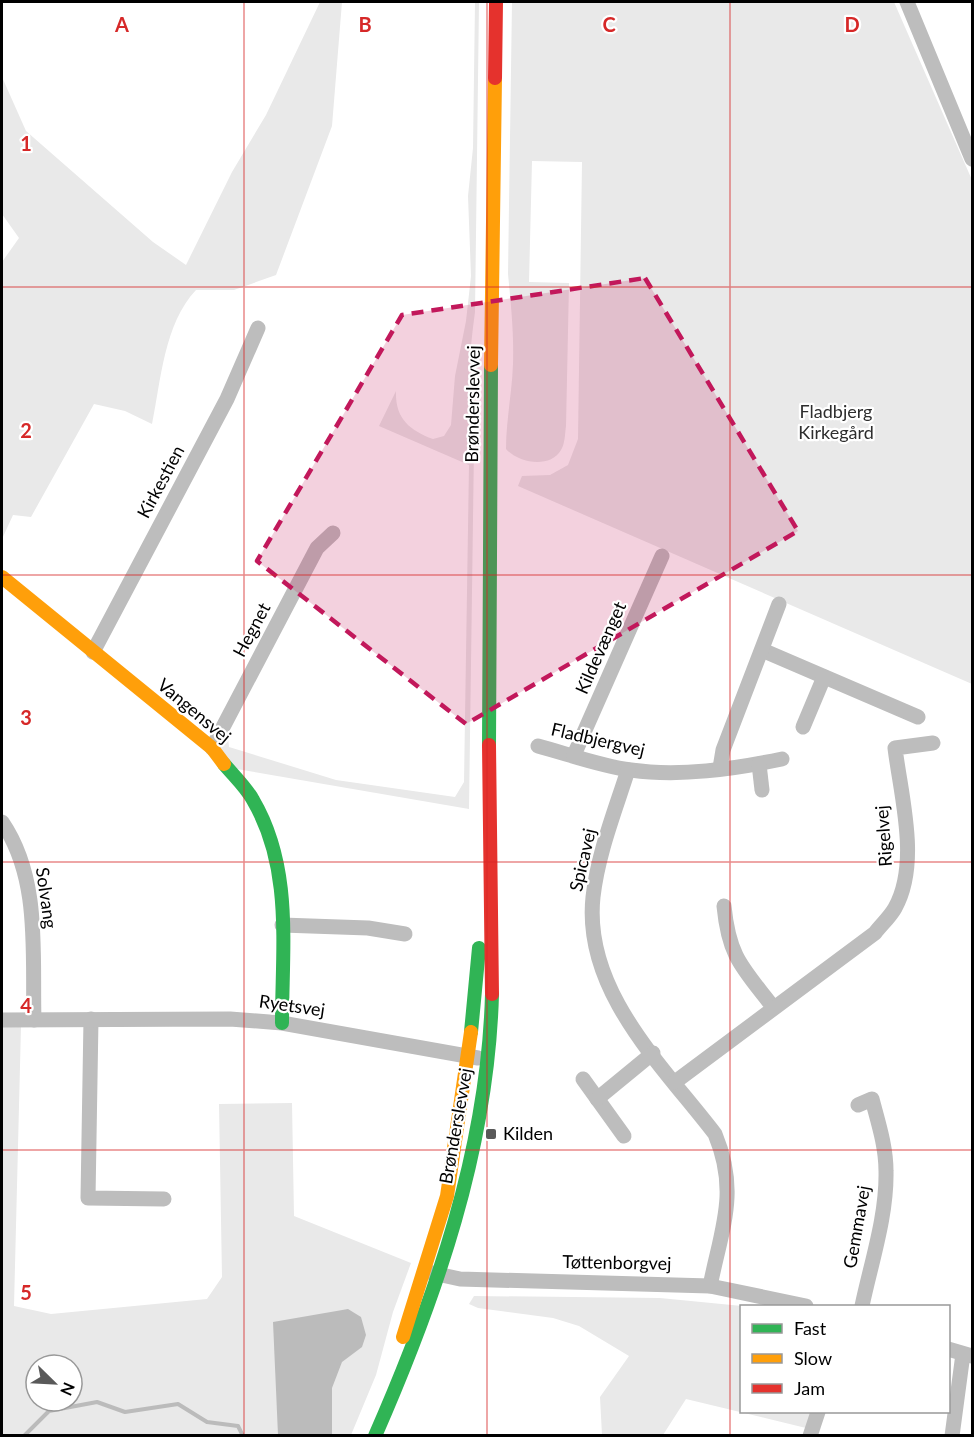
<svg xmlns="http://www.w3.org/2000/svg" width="974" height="1437" font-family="Lato,sans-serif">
<rect width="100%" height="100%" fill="#fff"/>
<!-- green -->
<g fill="#e9e9e9" fill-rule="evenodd">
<path d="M320,2H342L332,126L276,275L234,290H196C164,324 161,380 152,424L125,411L94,404L31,517L13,515L2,539V262L19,238L2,214V77L26,131L153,242L186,265L232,172L266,115Z"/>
<path d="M475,2H479L475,312C468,363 467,395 474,446L469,809L237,769L219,750L228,737L229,747L336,780L455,797L464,782L469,465L379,426L396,391C395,418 409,430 433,439L444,436L451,425L455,376L466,321L471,276L468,196L473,148Z"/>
<path d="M512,2H894L972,180V684L518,486L522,476L550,475L568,465L578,439L582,162L532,161L529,282L569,283L566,426C565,433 565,444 561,450C550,469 518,463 506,449C506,421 512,393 513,364C514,334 511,305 508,274Z"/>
<path d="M2,1026H21L14,1306L51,1314L207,1299L222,1277L219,1104L292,1103L294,1216L411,1263L393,1312L376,1375L351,1435L2,1436ZM36,1365H72V1401H36Z"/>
<path d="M474,1296L660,1298L742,1306V1412H811L806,1428L686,1399L663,1435H602L600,1397L629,1356L579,1326L553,1318L478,1308L469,1304Z"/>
</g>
<!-- water -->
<path fill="#bbb" d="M348,1309L361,1317L366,1335L362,1347L342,1362L332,1388V1435H278L273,1322Z"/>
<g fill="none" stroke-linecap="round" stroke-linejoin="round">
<!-- stream -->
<path stroke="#bbb" stroke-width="4" d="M24,1436L49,1411L97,1402L125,1412L178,1404L207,1422L238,1426L243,1436"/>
<!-- street -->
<g stroke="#bdbdbd" stroke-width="15">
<path d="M907,2L972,159"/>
<path d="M762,650L918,717"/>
<path d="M93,652L227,399L258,328"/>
<path d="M803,727L824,677"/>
<path d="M538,746C568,754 600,766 631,770C680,777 733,769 782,759"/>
<path d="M212,748L317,548L333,533"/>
<path d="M574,755L662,556"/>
<path d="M759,764L762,790"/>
<path d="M720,768L723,750L779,604"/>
<path d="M628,770C615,811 598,853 593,897C583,991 663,1066 715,1134C739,1192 722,1227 710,1286"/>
<path d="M2,822C41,879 32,954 34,1020"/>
<path d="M724,906C729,958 743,968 773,1007"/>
<path d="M282,925L368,928L405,934"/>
<path d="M91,1019L88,1198L164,1199"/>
<path d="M2,1020L230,1019L282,1023L478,1058"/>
<path d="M583,1079L624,1136"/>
<path d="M675,1082L875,933C881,925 890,917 895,908C920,863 901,797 895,748L933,743"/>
<path d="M597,1099L653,1053"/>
<path d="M858,1105L872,1099C878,1122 886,1146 886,1171C887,1216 871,1263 862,1306"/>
<path d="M428,1272L460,1279L710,1286L806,1306"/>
<path d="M948,1349L972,1356"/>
<path d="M810,1436L818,1412"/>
<path d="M952,1436L963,1354"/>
</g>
<!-- fast -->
<g stroke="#30b455" stroke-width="14">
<path d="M489,745L491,365"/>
<path d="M224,764C234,776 246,787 253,800C293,868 282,948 282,1023"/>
<path d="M471,1032L479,948"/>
<path d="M375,1436C436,1297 488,1148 492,994"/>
</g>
<!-- slow -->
<g stroke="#ff9f0a" stroke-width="14">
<path d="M491,365L495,78"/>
<path d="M2,577L212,748L224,764"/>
<path d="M403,1337L447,1196L471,1032"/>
</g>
<!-- jam -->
<g stroke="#e5322d" stroke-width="14">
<path d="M495,78L496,2"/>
<path d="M489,745L492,994"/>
</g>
</g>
<!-- marked area -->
<path fill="#c2185b" fill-opacity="0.2" stroke="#c2185b" stroke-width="4.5" stroke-dasharray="12 8" stroke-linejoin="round" d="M645,278L798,531L466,724L257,561L402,315Z"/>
<!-- grid -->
<path fill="none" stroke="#d62828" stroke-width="1.5" stroke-opacity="0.55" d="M244,2V1436M487,2V1436M730,2V1436M2,287H972M2,575H972M2,862H972M2,1150H972"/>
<!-- markers -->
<rect fill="#595959" stroke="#fff" stroke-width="2" x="485" y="1128" width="12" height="12" rx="3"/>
<g text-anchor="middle" stroke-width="4.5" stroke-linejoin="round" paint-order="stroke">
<!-- street labels -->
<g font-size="18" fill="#000" stroke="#fff">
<text transform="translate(473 404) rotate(-89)" y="6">Brønderslevvej</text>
<text transform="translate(161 482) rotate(-62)" y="6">Kirkestien</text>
<text transform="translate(252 630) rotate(-62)" y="6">Hegnet</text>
<text transform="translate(601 648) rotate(-66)" y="6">Kildevænget</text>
<text transform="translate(194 711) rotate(40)" y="6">Vangensvej</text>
<text transform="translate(598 740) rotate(13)" y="6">Fladbjergvej</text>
<text transform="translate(884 836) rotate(-94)" y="6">Rigelvej</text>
<text transform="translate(583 860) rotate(-77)" y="6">Spicavej</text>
<text transform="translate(46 898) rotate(82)" y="6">Solvang</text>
<text transform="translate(292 1006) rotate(8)" y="6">Ryetsvej</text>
<text transform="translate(456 1126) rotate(-80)" y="6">Brønderslevvej</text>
<text transform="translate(857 1227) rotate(-80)" y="6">Gemmavej</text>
<text transform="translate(617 1263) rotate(1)" y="6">Tøttenborgvej</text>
</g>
<!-- park labels -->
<g font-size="18" fill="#2e2e2e" stroke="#fff">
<text x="836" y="418">Fladbjerg<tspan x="836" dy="21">Kirkegård</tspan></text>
</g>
<!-- poi labels -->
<g font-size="18" fill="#000" stroke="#fff" text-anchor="start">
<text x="503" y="1140">Kilden</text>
</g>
</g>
<g font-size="20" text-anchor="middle" font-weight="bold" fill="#d62828" stroke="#fff" stroke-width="4.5" stroke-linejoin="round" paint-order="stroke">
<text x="122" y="32">A</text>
<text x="365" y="32">B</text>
<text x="609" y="32">C</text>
<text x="852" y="32">D</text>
<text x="26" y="151">1</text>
<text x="26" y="438">2</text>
<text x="26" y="725">3</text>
<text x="26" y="1013">4</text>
<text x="26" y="1300">5</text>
</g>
<!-- border -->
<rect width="974" height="1437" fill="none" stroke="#000000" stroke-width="6"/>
<!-- legend -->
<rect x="740" y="1305" width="210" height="108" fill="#ffffff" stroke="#999999" stroke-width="1.5"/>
<rect x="752" y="1324" width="30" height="9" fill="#30b455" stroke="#999999" stroke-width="1.5"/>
<text x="794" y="1335" font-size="18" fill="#000000">Fast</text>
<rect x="752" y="1354" width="30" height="9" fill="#ff9f0a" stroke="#999999" stroke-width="1.5"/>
<text x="794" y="1365" font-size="18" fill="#000000">Slow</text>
<rect x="752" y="1384" width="30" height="9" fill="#e5322d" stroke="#999999" stroke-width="1.5"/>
<text x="794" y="1395" font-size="18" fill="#000000">Jam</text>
<!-- north arrow -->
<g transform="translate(54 1383) rotate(114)"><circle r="28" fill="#ffffff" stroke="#999999" stroke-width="1.5"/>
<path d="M0-4.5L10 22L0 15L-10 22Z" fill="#595959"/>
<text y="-9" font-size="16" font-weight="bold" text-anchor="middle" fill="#000000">N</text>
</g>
</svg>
